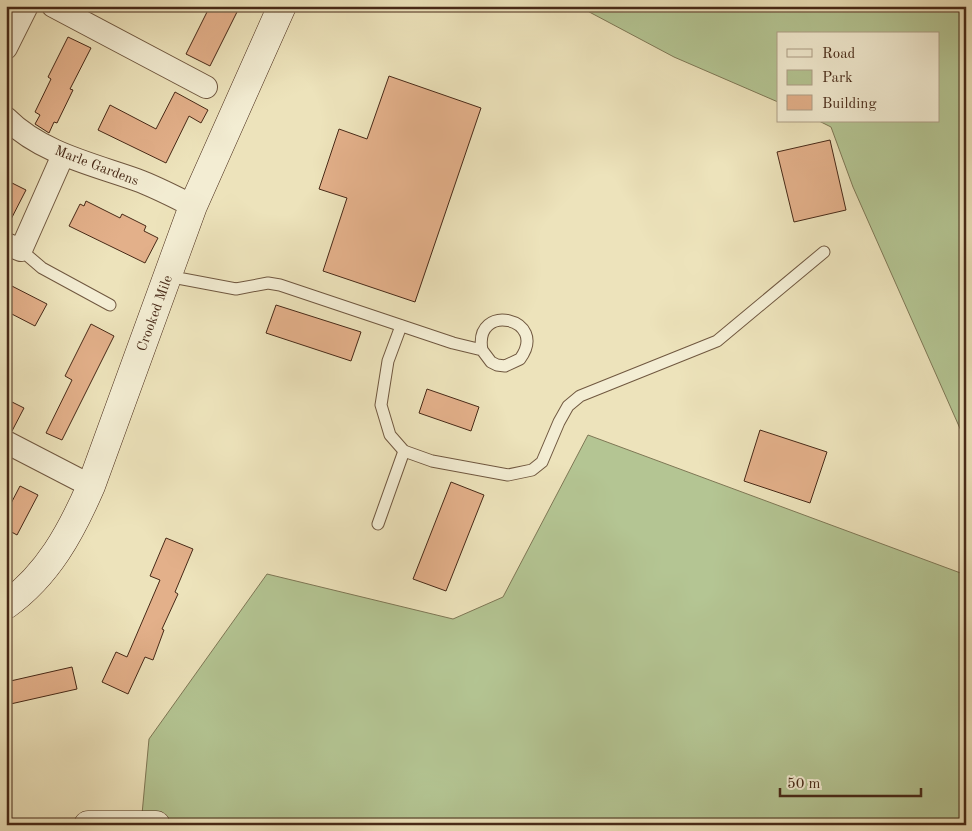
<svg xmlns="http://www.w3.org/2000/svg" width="972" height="831" font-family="'Old Standard TT',serif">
<rect width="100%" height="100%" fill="#ede3bb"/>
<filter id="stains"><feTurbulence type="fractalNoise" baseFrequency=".004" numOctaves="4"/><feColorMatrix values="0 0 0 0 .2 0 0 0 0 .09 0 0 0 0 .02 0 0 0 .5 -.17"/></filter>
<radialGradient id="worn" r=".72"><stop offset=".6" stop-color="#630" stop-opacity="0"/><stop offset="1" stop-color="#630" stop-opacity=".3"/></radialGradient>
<!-- green -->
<g fill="#b4c593" stroke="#7e7755">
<path d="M578,6H966V442L853,187L831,127L819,121H938V34H778V102L674,57Z"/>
<path d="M588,435L966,575V825H141L149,739L267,574L453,619L503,597Z"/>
</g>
<!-- building -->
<g fill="#e3b08a" stroke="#472917">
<path d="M210,6H240L210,66L186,54Z"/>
<path d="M68,37L91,48L70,89L73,90L57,123L54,122L49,133L35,124L40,115L35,112L51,79L48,77Z"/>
<path d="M389,76L481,108L415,302L323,271L347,198L319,189L339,129L367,139Z"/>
<path d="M175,92L208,110L201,123L189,116L166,163L98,130L110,105L156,129Z"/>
<path d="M830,140L846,210L794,222L777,152Z"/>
<path d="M6,180L26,190L6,229Z"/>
<path d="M86,201L120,218L122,214L146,226L144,231L158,238L145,263L69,226L80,204L84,206Z"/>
<path d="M6,283L47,304L35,326L6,311Z"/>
<path d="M276,305L361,332L351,361L266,333Z"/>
<path d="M91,324L114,336L62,440L46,433L72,380L65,376Z"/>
<path d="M427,389L479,407L471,431L419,413Z"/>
<path d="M6,399L24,408L12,431L6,429Z"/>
<path d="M760,430L827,452L810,503L744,481Z"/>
<path d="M451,482L484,495L446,591L413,579Z"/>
<path d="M20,486L38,495L17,535L6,529V513Z"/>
<path d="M166,538L193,549L175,592L178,594L162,629L164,630L153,660L145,657L128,694L102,682L116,652L127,657L160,580L150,576Z"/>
<path d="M72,667L77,689L6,705V682Z"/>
</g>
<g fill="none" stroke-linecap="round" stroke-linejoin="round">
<!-- lane casing -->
<g stroke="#705840" stroke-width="13">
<g id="lane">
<path d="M21,250L42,268L110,305"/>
<path d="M167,276L236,289L268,283L280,285L453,343L482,350L491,362L497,365L505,366L520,359C550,318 473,301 482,350"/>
<path d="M401,326L388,361L381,405L390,435L404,451L432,461L508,475L532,470L542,462L559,422L568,406L580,396L717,341L824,252"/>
<path d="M378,524L404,451"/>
</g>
</g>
<!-- street casing -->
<g stroke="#705840" stroke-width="24">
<g id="street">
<path d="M53,6L206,87"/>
<path d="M6,48L27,6"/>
<path d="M6,118C41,153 92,164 137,180C156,187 175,197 193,206"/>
<path d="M6,244L21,250L63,155"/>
<path d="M6,442L91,486"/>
</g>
</g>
<!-- secondary casing -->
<g stroke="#472917" stroke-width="29">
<g id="secondary">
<path d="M6,605C48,575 71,532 91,486L193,206L282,6"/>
<path d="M88,825H156"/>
</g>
</g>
<!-- lane -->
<use href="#lane" stroke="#f3edd3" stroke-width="11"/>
<!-- street -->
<use href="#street" stroke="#f3edd3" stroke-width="22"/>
<!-- secondary -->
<use href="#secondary" stroke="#f3edd3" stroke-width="28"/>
</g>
<g text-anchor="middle" stroke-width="4" stroke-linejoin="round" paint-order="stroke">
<!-- street labels -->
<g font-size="14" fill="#472917" stroke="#f3edd3">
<text transform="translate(97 165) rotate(21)" y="5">Marle Gardens</text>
<text transform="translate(154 313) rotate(-70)" y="5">Crooked Mile</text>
</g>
</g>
<!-- margin -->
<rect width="972" height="831" fill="none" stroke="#ede3bb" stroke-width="25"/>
<rect x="8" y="8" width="957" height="816" fill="none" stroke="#472917" stroke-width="2.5"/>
<rect x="12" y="12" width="947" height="806" fill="none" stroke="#472917"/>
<!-- legend -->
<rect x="777" y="32" width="162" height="90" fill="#f3edd3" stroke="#ae9f88"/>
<rect x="787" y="49" width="25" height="8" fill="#f3edd3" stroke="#ae9f88"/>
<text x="822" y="58" font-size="15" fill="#472917">Road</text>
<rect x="787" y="70" width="25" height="15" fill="#b4c593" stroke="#ae9f88"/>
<text x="822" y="82" font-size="15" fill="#472917">Park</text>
<rect x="787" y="95" width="25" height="15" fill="#e3b08a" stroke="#ae9f88"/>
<text x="822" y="108" font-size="15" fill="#472917">Building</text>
<!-- scale -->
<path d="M780 788v8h141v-8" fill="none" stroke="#472917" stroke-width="2.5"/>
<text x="787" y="788" font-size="15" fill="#472917" stroke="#f3edd3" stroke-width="4" paint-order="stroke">50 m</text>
<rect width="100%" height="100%" filter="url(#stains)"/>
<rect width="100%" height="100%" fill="url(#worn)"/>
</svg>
